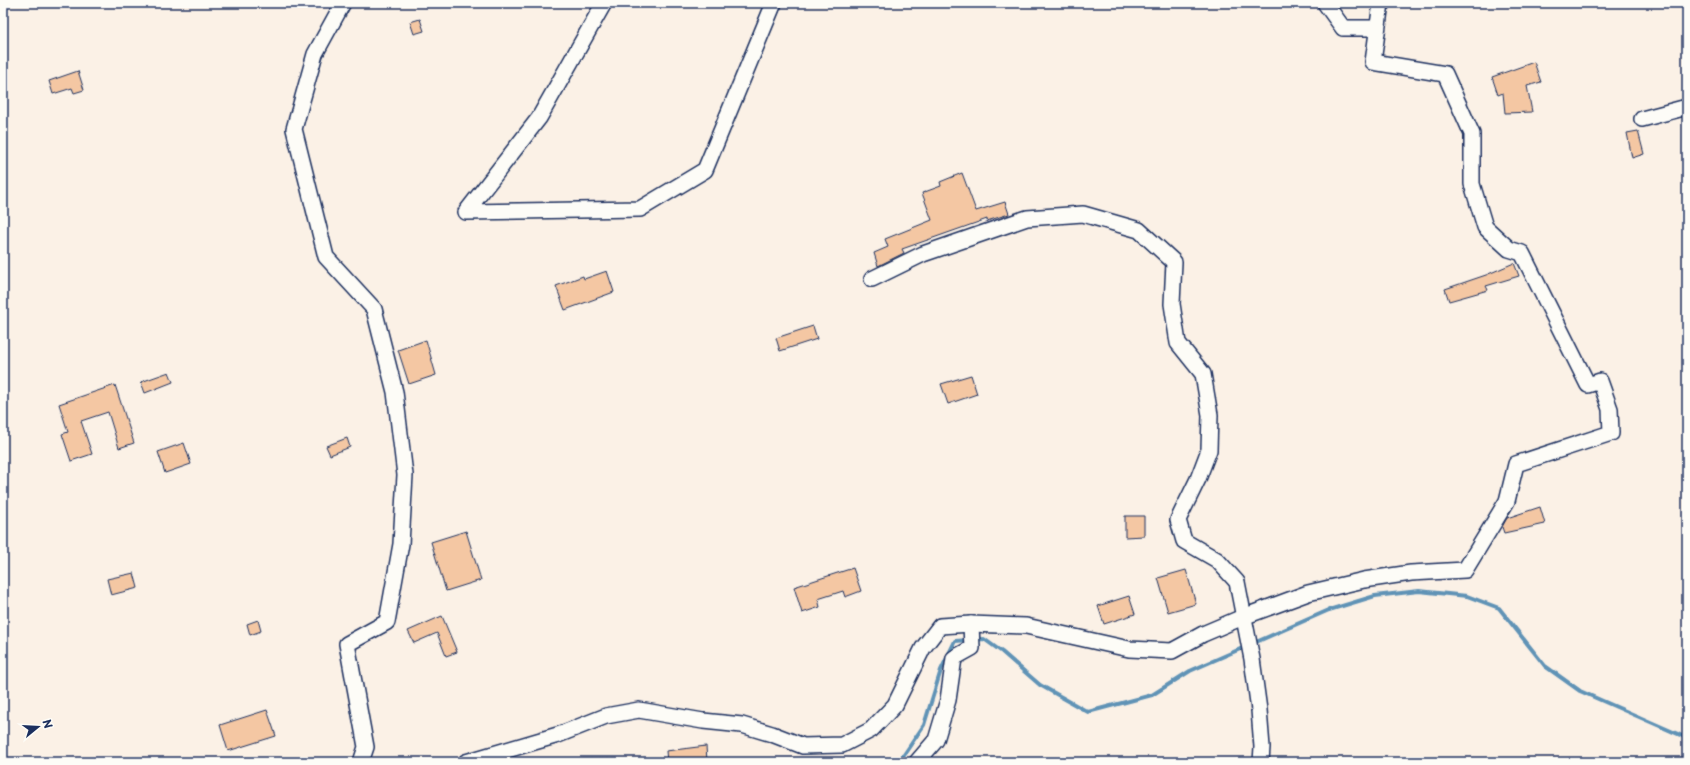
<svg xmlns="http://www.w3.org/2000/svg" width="1690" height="765" font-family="'Playpen Sans',sans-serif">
<rect width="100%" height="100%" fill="#fbf1e6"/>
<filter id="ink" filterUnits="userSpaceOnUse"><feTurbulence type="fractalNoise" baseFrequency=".025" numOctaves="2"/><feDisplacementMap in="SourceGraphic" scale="8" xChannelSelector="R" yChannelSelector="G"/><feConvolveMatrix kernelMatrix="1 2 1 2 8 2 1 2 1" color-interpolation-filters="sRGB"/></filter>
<g filter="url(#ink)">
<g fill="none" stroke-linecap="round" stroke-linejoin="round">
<!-- stream -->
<path stroke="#6193b6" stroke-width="4" d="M899,762L924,725L941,670L955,641L984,639L1002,652L1040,685L1088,712L1152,695L1190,671L1329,610L1375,596L1419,591L1467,596L1499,608L1545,666L1580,691L1687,738"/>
</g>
<!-- building -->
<g fill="#f4c7a3" stroke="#1b2f5e">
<path d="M420,19L424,31L414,34L410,22Z"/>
<path d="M1534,62L1541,82L1527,86L1532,112L1505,113L1503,93L1498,95L1492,77Z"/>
<path d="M78,71L84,90L74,93L72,88L53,94L49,81Z"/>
<path d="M1638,131L1644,154L1632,158L1627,133Z"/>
<path d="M962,173L976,211L1005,202L1009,214L987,221V219L902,249L904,253L878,266L874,253L888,247L885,239L932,220L922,193L941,186L940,182Z"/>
<path d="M1514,263L1519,276L1486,286L1488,290L1449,301L1445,289L1486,275Z"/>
<path d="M607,271L614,292L565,310L556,286L583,276L584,279Z"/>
<path d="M813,326L817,339L780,351L776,338Z"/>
<path d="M426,340L436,375L409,384L398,350Z"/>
<path d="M169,372L173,382L145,393L141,382Z"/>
<path d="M971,375L977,394L948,404L941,384Z"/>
<path d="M115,385L134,443L119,448L108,412L81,421L92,454L71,461L62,434L68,432L59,404Z"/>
<path d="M347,438L350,447L330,455L326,446Z"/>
<path d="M184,443L191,464L165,473L158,452Z"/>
<path d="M1540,507L1545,524L1504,533L1502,527L1507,518Z"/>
<path d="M1125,516H1144V536L1125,537Z"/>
<path d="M466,531L481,580L446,591L431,542Z"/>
<path d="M853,568L861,591L845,597L843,591L818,599L820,607L802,613L794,587Z"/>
<path d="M1186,570L1196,604L1168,612L1158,578Z"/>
<path d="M134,573L138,588L111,595L107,579Z"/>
<path d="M1129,596L1135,614L1104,624L1098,606Z"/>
<path d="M442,616L457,652L446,656L437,633L414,643L408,631Z"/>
<path d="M258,620L261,631L250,635L247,624Z"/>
<path d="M267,710L276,736L228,751L220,725Z"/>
<path d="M706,746L707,762H667L666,751Z"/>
</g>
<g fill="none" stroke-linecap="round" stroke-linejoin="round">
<!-- minor casing -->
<g stroke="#1b2f5e" stroke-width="18">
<g id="minor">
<path d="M343,3L315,54L294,129L326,257L374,309L395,392L405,475L401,544L387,622L347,644L366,747L361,762"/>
<path d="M604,3L539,118L466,212L640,209L705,170L774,3"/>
<path d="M1325,3L1343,28H1377"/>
<path d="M1642,119L1687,107"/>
<path d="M872,279L923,254L1027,218L1083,214L1139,230L1174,262L1172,304L1178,343L1203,374L1210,415L1209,450L1198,479L1178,520L1184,541L1217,560L1237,582L1252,659L1259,710L1262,747L1261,762"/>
<path d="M466,762L558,735L606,716L639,710L703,721L742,725L772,734L803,746L842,745L871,730L895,705L923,648L940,626L971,624L1026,626L1129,649L1172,651L1203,634L1243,617L1308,593L1364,580L1411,573L1465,570L1507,501L1516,464L1611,433L1610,409L1600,381L1588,385L1522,253L1509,249L1485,227L1472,184V134L1445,74L1373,62L1381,3"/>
<path d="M917,762L936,740L948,700L954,658L972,648L971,624"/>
</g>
</g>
<!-- minor -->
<use href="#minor" stroke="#fdfcf7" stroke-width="15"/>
</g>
</g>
<!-- margin -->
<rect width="1690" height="765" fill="none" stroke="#fdfcf7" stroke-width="16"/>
<rect x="8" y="8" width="1674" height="749" fill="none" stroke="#1b2f5e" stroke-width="1.5" filter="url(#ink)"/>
<!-- north arrow -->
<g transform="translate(38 727) rotate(72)" stroke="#fdfcf7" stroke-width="3" paint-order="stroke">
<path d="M0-3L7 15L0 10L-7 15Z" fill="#1b2f5e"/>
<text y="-6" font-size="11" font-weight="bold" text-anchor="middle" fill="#1b2f5e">N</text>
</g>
</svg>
